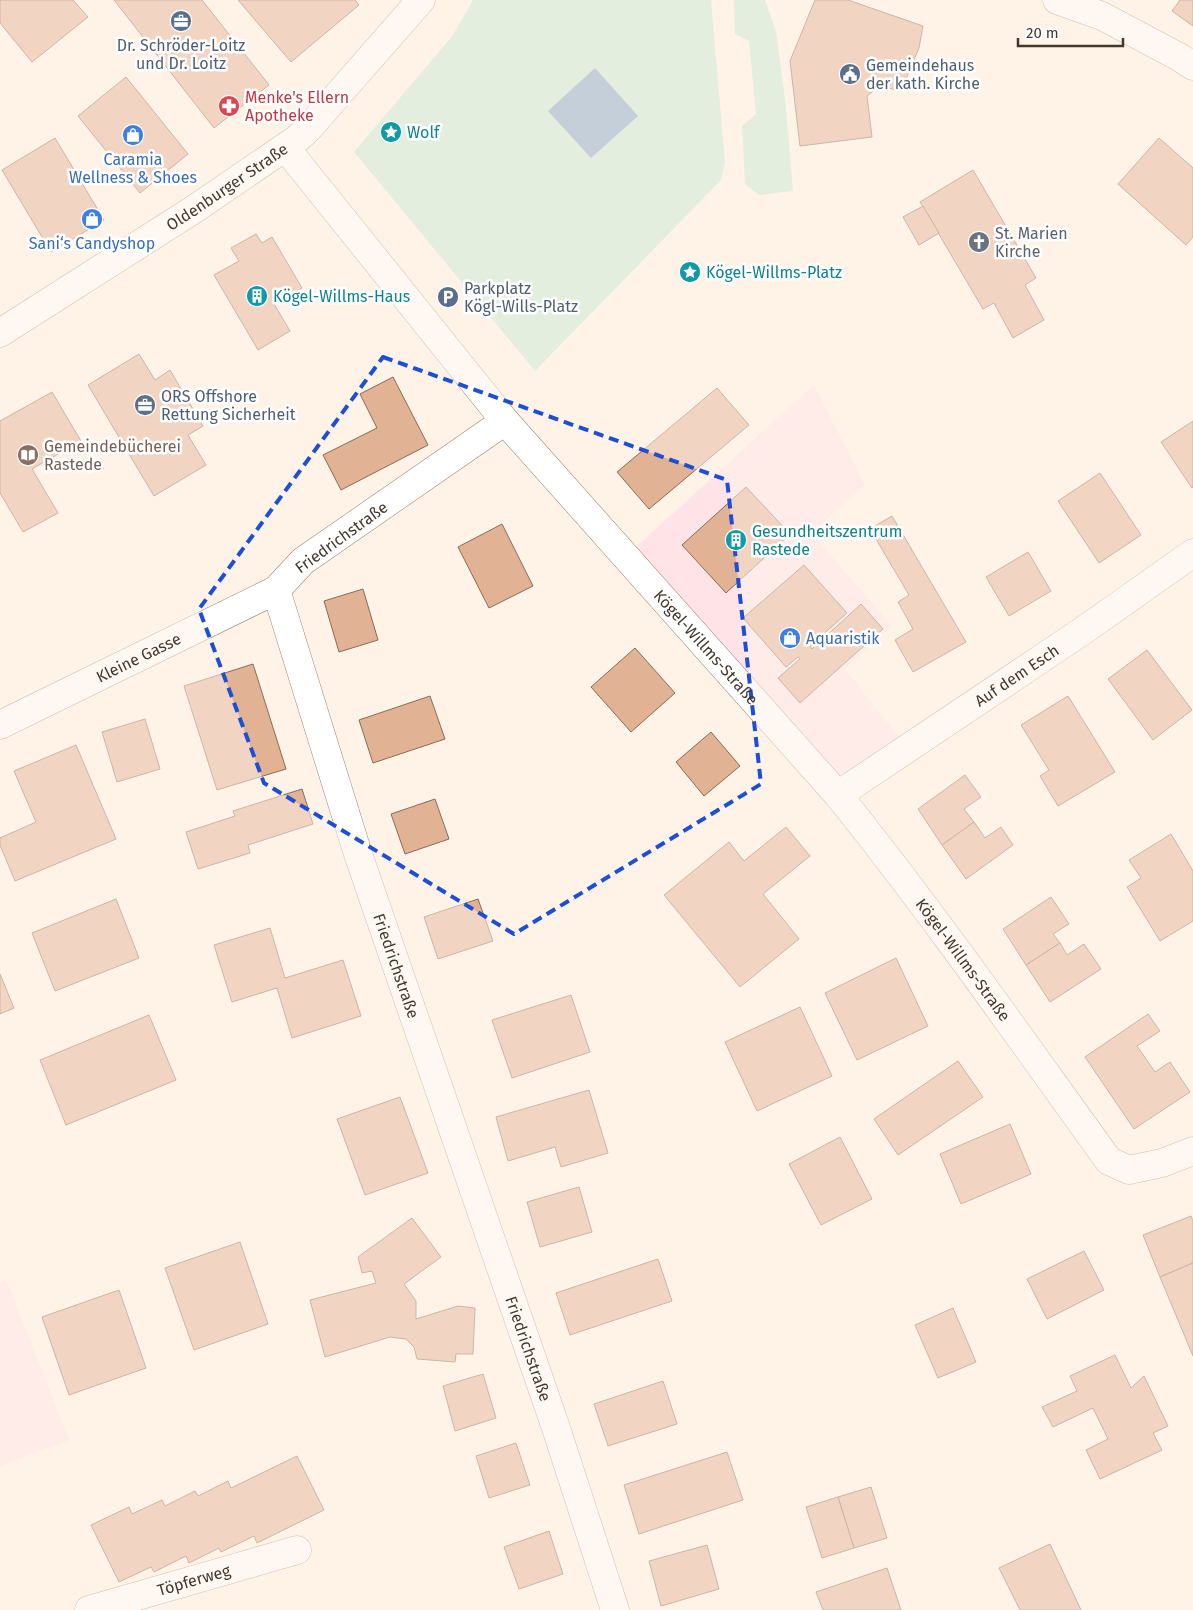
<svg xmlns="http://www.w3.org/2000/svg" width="1193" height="1610" font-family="'Fira Sans',sans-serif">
<rect width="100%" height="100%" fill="#fff3e8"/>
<!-- commercial -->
<g fill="#ffe3e6">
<path d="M814,385L865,485L811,533L892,626L845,669L908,749L838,795L625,557Z"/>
<path d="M6,1279L69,1440L0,1466V1282Z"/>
</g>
<!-- green -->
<g fill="#c2e9d6">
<path d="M473,0H711L725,162L721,180L535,371L354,152L453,35Z"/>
<path d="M734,0H765L776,32L785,99L793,191L759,195L745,184L742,126L756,114L749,41L735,34Z"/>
</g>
<!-- water -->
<path fill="#7ca4c8" d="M595,68L638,116L591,158L548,111Z"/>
<!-- building -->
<g fill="#e1b294" stroke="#896b57">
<path d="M0,0H73L88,17L32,62L0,23Z"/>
<path d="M114,0H202L269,85L214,128Z"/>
<path d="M238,0H355L359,5L291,62Z"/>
<path d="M815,0H848L923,26L919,48L901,91L880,86L867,96L872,137L800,146L790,61Z"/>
<path d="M1180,0H1193V26L1172,11Z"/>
<path d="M126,77L188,154L140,193L78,116Z"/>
<path d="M55,138L104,220L51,252L2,170Z"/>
<path d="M1159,138L1193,168V237L1186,245L1118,184Z"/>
<path d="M973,170L1036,278L1025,285L1044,320L1013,338L994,303L983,309L920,202Z"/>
<path d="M923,206L939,233L919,245L903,217Z"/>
<path d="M256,234L262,243L272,237L302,288L274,304L290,331L258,350L214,275L239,261L231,248Z"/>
<path d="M139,354L155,380L170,370L203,426L188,435L206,465L154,496L88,385Z"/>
<path d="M393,377L428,445L341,490L323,455L377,428L360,394Z"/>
<path d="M717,388L749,425L649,509L617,472Z"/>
<path d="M52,392L81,441L32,469L58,513L23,532L0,493V421Z"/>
<path d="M1193,421V487L1192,488L1161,442Z"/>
<path d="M1100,473L1141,535L1099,563L1058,501Z"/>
<path d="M746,487L790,534L726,593L682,545Z"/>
<path d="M892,516L966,642L913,672L895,640L913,629L898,602L909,595L870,529Z"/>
<path d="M502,524L533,586L489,608L458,547Z"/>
<path d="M1028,552L1051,591L1009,616L986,577Z"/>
<path d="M804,565L847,613L810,646L812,649L861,604L883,629L800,703L778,678L800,659L798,657L786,667L743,618Z"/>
<path d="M363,589L378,640L339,652L324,601Z"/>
<path d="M635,648L675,693L631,732L591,687Z"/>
<path d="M1147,650L1192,710L1153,740L1108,679Z"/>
<path d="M253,664L286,769L217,790L184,686Z"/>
<path d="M430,696L445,739L373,763L359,720Z"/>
<path d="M1068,696L1115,772L1058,806L1040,776L1049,770L1021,725Z"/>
<path d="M145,719L160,769L117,782L102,732Z"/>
<path d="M711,732L740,766L704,796L676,762Z"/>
<path d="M76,745L116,839L15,881L0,845V838L36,822L14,771Z"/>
<path d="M965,775L981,797L964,809L974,822L942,845L918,809Z"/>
<path d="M302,789L313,824L248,845L250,853L198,869L186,832L235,816L233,811Z"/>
<path d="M435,799L449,839L405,854L391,814Z"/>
<path d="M974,822L985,838L1001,827L1013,845L966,879L942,845Z"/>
<path d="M786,827L810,856L763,894L799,939L740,987L664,895L729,842L744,861Z"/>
<path d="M1171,834L1193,871V921L1160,941L1127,887L1141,878L1129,860Z"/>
<path d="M1051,897L1069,924L1053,934L1060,943L1026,965L1003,929Z"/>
<path d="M116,899L139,958L55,991L32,933Z"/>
<path d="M478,899L493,941L438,959L424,917Z"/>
<path d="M270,928L285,978L343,960L361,1016L292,1038L277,988L232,1002L214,945Z"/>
<path d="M1060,943L1067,955L1084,944L1101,969L1050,1002L1026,965Z"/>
<path d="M896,958L928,1026L857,1060L825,993Z"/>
<path d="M0,974L14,1008L0,1014Z"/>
<path d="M571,995L590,1052L512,1078L492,1020Z"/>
<path d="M800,1007L832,1076L757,1111L725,1042Z"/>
<path d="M1148,1014L1160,1031L1137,1046L1155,1072L1170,1062L1190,1092L1134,1129L1085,1057Z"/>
<path d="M149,1015L176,1080L66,1125L40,1060Z"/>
<path d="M958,1061L983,1097L898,1155L874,1119Z"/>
<path d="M589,1090L608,1153L561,1167L555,1147L508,1161L496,1117Z"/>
<path d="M400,1097L428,1173L365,1195L337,1119Z"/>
<path d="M1010,1124L1031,1174L961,1204L940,1154Z"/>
<path d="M840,1137L872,1199L821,1225L789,1164Z"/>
<path d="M579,1187L592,1232L540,1247L527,1202Z"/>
<path d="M1191,1216L1193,1221V1263L1160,1277L1143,1235Z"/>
<path d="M412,1218L441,1257L404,1284L416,1301V1319L458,1306L475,1308L473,1354H456L455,1362L417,1359L414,1347L406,1339L390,1337L325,1357L310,1300L376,1283L372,1271L362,1273L358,1257Z"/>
<path d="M240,1242L268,1324L194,1350L165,1268Z"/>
<path d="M1084,1251L1104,1290L1047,1319L1027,1279Z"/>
<path d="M658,1259L672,1301L570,1335L556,1293Z"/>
<path d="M1193,1263V1356L1160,1277Z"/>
<path d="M119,1290L146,1368L69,1395L42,1317Z"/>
<path d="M953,1308L976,1362L938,1378L915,1325Z"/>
<path d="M1115,1355L1131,1388L1144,1376L1168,1426L1153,1433L1162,1450L1100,1479L1086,1450L1108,1439L1093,1408L1053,1427L1042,1407L1077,1391L1070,1376Z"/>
<path d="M483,1374L496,1418L455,1431L443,1386Z"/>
<path d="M663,1381L677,1424L608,1446L594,1404Z"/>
<path d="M516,1443L530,1485L489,1498L476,1456Z"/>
<path d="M727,1452L743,1500L639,1534L624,1485Z"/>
<path d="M297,1456L324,1510L257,1543L254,1536L221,1552L219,1548L189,1563L186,1556L154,1572L151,1567L119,1582L91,1525L129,1507L132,1514L162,1500L165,1506L195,1491L198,1496L228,1481L231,1488Z"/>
<path d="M871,1487L887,1538L854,1548L838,1497Z"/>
<path d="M838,1497L854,1548L822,1558L806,1507Z"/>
<path d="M549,1531L563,1574L519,1589L504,1547Z"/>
<path d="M1050,1544L1081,1610H1020L999,1568Z"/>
<path d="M707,1545L719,1589L661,1606L649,1561Z"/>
<path d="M887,1568L901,1610H823L816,1592Z"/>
</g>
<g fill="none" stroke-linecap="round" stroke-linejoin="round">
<!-- minor casing -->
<g stroke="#9e836a" stroke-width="29">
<g id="minor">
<path d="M1057,0L1102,16L1179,57L1193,66"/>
<path id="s1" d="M285,147L505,421L838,795C933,913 1020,1038 1109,1161L1129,1170L1162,1163L1193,1151"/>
<path id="s2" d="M505,421L303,561L276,590L358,854L556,1428L615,1610"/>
<path id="s3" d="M0,725L276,590"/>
<path id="s4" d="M838,795L1084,630L1193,553"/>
<path id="s5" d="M89,1610L297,1550"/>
</g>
</g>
<!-- tertiary casing -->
<g stroke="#9e836a" stroke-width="29">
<g id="tertiary">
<path id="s6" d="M0,333L193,210L297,139L308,129L421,0"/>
</g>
</g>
<!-- minor -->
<use href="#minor" stroke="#fff" stroke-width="28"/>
<!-- tertiary -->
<use href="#tertiary" stroke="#fff" stroke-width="28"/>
</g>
<!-- marked area -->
<path d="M0 0H1193V1610H0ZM383,357L727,480L761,784L514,934L264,783L199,609Z" fill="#fff3e8" fill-opacity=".55" fill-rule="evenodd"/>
<path fill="none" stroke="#1d4ed8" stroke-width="4" stroke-dasharray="10 6" stroke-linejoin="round" d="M383,357L727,480L761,784L514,934L264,783L199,609Z"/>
<!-- icons -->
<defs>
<g id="office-disc" transform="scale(1.125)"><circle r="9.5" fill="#5c6f8a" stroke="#fff"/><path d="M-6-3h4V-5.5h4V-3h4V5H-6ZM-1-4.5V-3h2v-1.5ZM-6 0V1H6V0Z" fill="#fff"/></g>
<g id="civic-disc" transform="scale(1.125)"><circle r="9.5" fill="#5c6f8a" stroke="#fff"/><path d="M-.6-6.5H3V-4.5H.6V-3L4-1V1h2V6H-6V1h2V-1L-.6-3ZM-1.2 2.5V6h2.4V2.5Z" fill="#fff"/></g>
<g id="pharmacy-disc" transform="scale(1.125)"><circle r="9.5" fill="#e0444e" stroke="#fff"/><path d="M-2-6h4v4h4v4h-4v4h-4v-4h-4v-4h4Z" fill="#fff"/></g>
<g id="sight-disc" transform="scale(1.125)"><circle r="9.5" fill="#0f9aa8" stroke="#fff"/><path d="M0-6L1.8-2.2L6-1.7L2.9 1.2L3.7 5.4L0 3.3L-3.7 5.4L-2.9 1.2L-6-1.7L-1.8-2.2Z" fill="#fff"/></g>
<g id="shop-disc" transform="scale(1.125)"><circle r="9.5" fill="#3f7fe0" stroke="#fff"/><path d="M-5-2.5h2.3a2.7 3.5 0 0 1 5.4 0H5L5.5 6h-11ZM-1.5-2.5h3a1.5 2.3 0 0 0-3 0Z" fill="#fff"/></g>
<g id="church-disc" transform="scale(1.125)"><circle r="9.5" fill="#6b7280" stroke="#fff"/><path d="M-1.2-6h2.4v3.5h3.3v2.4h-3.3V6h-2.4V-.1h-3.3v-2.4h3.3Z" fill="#fff"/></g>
<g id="building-disc" transform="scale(1.125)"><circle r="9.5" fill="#0f9aa8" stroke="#fff"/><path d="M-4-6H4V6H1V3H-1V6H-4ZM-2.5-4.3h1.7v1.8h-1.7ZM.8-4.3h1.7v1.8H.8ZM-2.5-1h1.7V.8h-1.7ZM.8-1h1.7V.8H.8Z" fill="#fff"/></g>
<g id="parking-disc" transform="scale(1.125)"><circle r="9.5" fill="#5c6f8a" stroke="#fff"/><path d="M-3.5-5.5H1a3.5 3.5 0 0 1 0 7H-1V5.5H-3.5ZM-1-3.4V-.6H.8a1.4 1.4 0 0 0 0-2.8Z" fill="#fff"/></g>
<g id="library-disc" transform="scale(1.125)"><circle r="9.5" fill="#8d6e63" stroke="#fff"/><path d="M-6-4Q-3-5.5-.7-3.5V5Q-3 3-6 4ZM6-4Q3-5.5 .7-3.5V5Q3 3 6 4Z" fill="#fff"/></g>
</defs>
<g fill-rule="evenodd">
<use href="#office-disc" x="181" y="21"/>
<use href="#civic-disc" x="850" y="74"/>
<use href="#pharmacy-disc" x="229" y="106"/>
<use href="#sight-disc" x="391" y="132"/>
<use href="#shop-disc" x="133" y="135"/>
<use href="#shop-disc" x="92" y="219"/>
<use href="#church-disc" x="979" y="242"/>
<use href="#sight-disc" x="690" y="272"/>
<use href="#building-disc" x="257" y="296"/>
<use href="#parking-disc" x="448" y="297"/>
<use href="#office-disc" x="145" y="405"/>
<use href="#library-disc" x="28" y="455"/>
<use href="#building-disc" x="736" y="540"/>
<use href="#shop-disc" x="790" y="638"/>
</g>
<g text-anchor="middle" stroke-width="5" stroke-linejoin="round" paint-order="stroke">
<!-- service labels -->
<g font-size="16" fill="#4e5e75" stroke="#fff" text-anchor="start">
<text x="181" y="51" text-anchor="middle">Dr. Schröder-Loitz<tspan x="181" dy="18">und Dr. Loitz</tspan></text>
<text x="866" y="71">Gemeindehaus<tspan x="866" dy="18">der kath. Kirche</tspan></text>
<text x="464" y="294">Parkplatz<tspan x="464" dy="18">Kögl-Wills-Platz</tspan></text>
<text x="161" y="402">ORS Offshore<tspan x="161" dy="18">Rettung Sicherheit</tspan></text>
</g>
<!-- health labels -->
<g font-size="16" fill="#be3a42" stroke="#fff" text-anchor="start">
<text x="245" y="103">Menke's Ellern<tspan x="245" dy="18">Apotheke</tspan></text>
</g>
<!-- culture labels -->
<g font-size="16" fill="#0d838f" stroke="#fff" text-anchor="start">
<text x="407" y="138">Wolf</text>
<text x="706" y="278">Kögel-Willms-Platz</text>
<text x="273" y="302">Kögel-Willms-Haus</text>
<text x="752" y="537">Gesundheitszentrum<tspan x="752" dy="18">Rastede</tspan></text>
</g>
<!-- shop labels -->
<g font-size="16" fill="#366cbe" stroke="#fff">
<text x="133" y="165">Caramia<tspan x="133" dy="18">Wellness &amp; Shoes</tspan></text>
<text x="92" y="249">Sani‘s Candyshop</text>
<text x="806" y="644" text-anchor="start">Aquaristik</text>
</g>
<!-- street labels -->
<g font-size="16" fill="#44382e" stroke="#fff">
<text dy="6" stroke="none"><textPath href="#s6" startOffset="270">Oldenburger Straße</textPath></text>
<text transform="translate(341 537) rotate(-36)" y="6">Friedrichstraße</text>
<text dy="6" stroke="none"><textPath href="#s1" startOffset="654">Kögel-Willms-Straße</textPath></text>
<text dy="6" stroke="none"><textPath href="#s3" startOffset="154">Kleine Gasse</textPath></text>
<text dy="6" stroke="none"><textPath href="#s4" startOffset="215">Auf dem Esch</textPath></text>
<text dy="6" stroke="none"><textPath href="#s1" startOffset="1059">Kögel-Willms-Straße</textPath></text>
<text dy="6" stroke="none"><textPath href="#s2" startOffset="680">Friedrichstraße</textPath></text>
<text dy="6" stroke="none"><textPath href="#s2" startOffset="1085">Friedrichstraße</textPath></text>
<text dy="6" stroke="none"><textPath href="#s5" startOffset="109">Töpferweg</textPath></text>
</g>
<!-- worship labels -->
<g font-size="16" fill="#5b616d" stroke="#fff" text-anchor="start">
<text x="995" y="239">St. Marien<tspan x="995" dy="18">Kirche</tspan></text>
</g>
<!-- education labels -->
<g font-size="16" fill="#785e54" stroke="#fff" text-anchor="start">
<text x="44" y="452">Gemeindebücherei<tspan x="44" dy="18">Rastede</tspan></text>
</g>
</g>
<!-- scale -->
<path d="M1018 38v8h105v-8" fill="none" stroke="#44382e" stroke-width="2.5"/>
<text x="1026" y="38" font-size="15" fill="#44382e" stroke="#ffffff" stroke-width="4" paint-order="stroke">20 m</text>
</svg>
